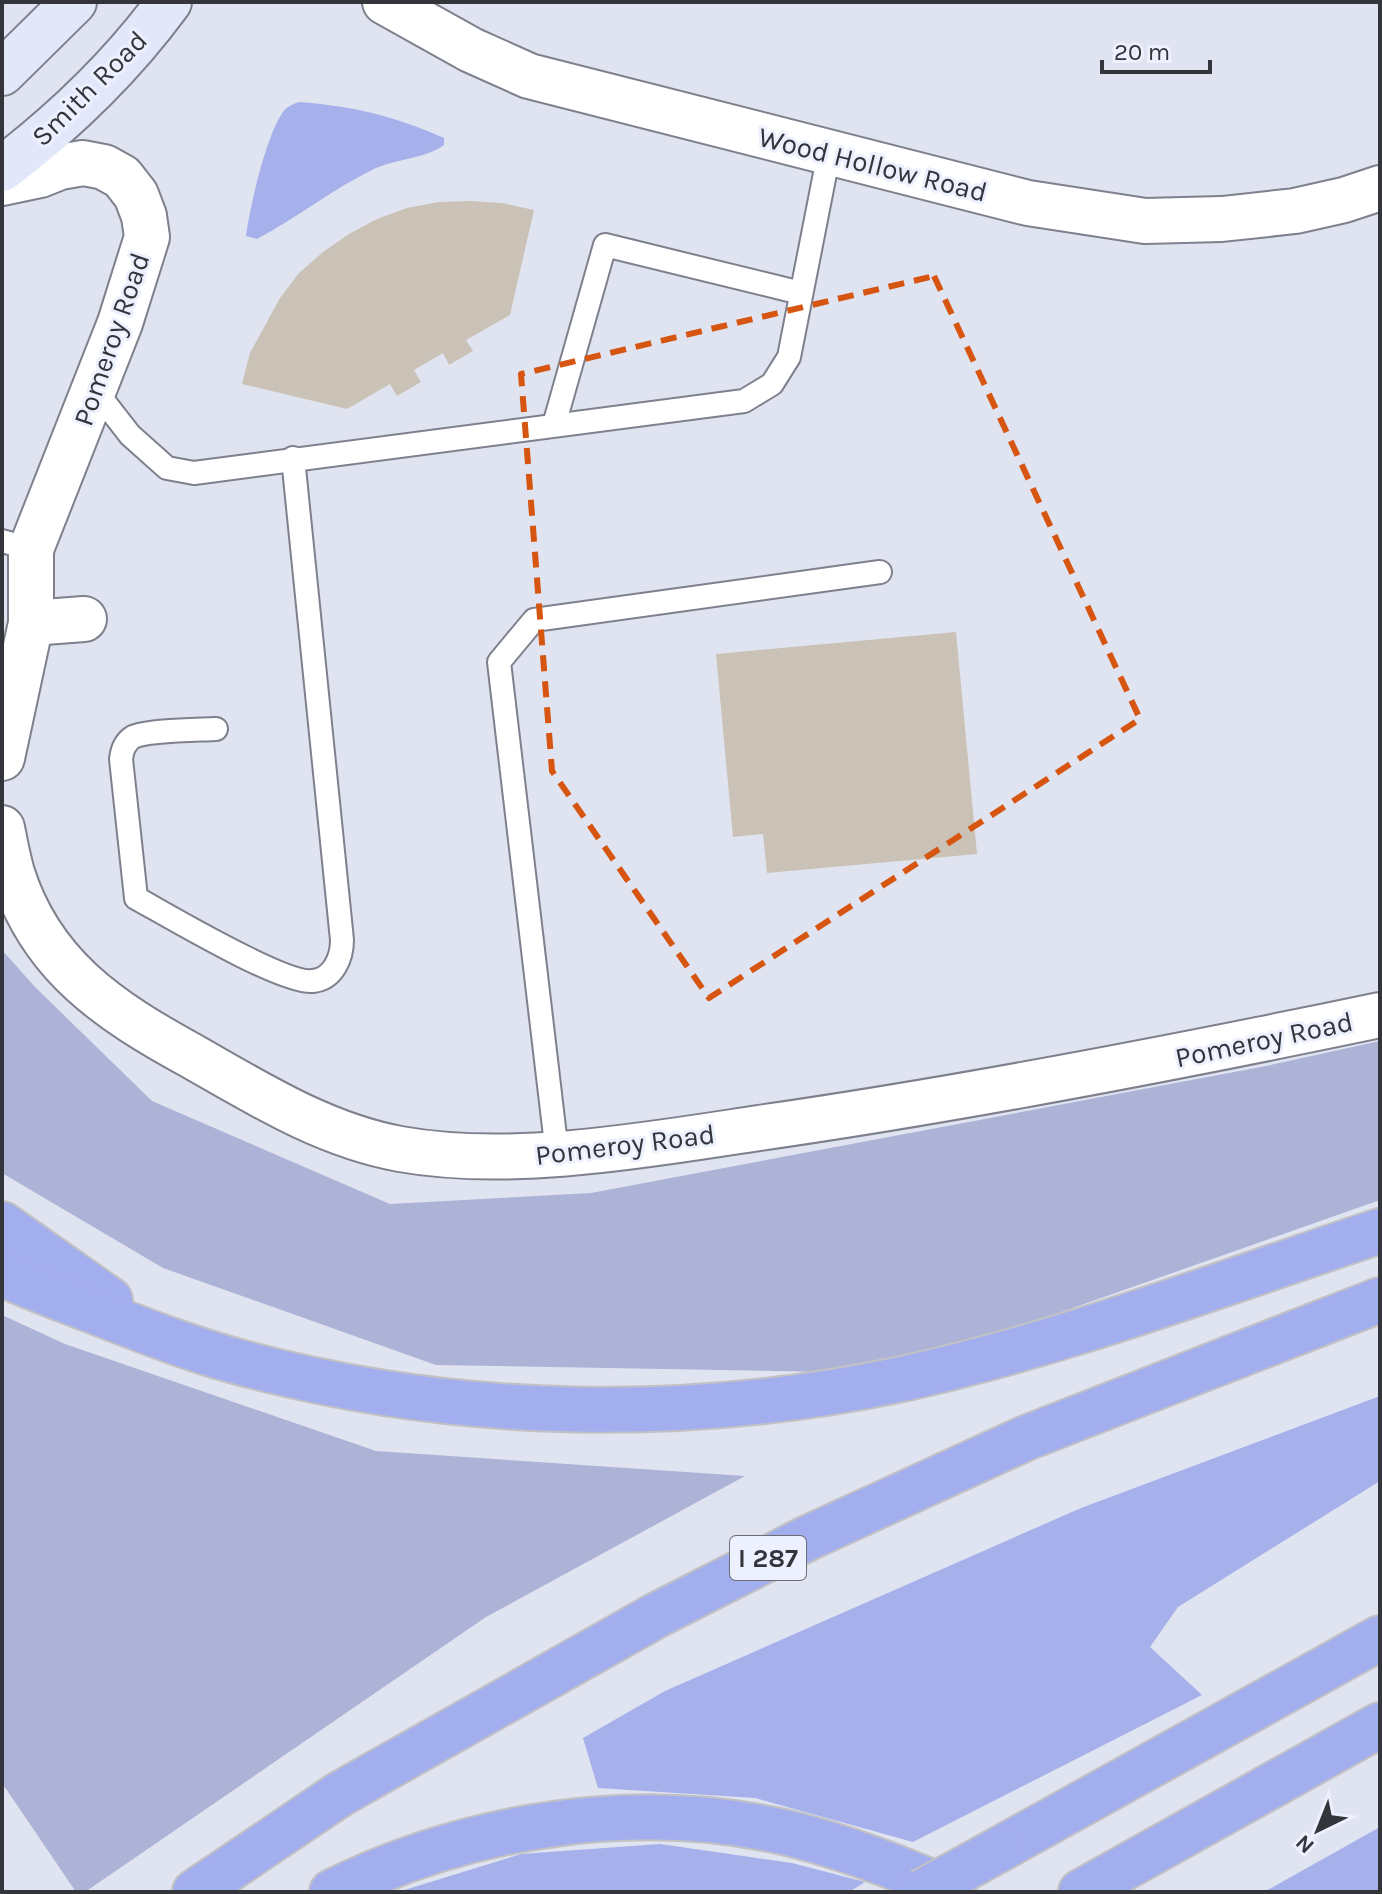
<svg xmlns="http://www.w3.org/2000/svg" width="1382" height="1894" font-family="Karla,sans-serif">
<rect width="100%" height="100%" fill="#e0e3f0"/>
<!-- green -->
<g fill="#acb3d7">
<path d="M2,950L35,987L152,1101L390,1204L591,1193L1266,1066L1380,1041V1200L888,1373L436,1365L163,1268L2,1173Z"/>
<path d="M2,1315L65,1344L376,1451L745,1476L486,1617L85,1892H76L2,1783Z"/>
</g>
<!-- forest -->
<g fill="#a6b1ec">
<path d="M299,102C353,106 394,116 444,138V145C425,159 395,159 374,169C332,189 297,218 257,239L246,236C250,206 266,136 283,112C286,107 293,104 299,102Z"/>
<path d="M1380,1396V1481L1178,1607L1150,1647L1202,1695L913,1842L755,1798L598,1788L583,1738L665,1691L1081,1508Z"/>
<path d="M1380,1827V1892H1264Z"/>
<path d="M660,1844L792,1863L865,1882L849,1892H398L521,1854Z"/>
</g>
<!-- building -->
<g fill="#cac2b6">
<path d="M471,201L502,203L534,210L510,315L466,340L473,351L449,365L443,353L414,370L421,382L397,396L390,384L347,409L242,384L250,353L280,298L299,273L323,252L349,234L377,219L407,208L439,202Z"/>
<path d="M956,632L977,854L767,873L763,834L733,837L716,654Z"/>
</g>
<g fill="none" stroke-linecap="round" stroke-linejoin="round">
<!-- lane casing -->
<g stroke="#7e818d" stroke-width="26">
<g id="lane">
<path d="M95,390L130,435L167,468L194,473L744,401L772,384L789,357L829,153"/>
<path d="M554,425L605,245L801,293"/>
<path d="M2,541L31,549"/>
<path d="M216,729C197,730 148,730 133,737C125,742 122,750 121,759L136,898C167,915 284,985 313,981C333,979 342,958 342,940L293,458"/>
<path d="M557,1153L499,662L534,620L880,572"/>
</g>
</g>
<!-- street casing -->
<g stroke="#7e818d" stroke-width="48">
<g id="street">
<path d="M385,2L471,50L529,76L1028,203L1145,221L1222,219L1295,211L1344,200L1380,188"/>
<path d="M2,183L40,175L60,167L83,163L104,167L122,177L136,195L144,216L147,237L120,323L31,549V623L2,758"/>
<path d="M31,623L84,619"/>
<path d="M2,828C5,843 8,859 12,873C41,966 110,1011 190,1055C257,1093 323,1135 400,1149C512,1169 647,1145 759,1128C968,1098 1174,1058 1380,1015"/>
</g>
</g>
<!-- secondary casing -->
<g stroke="#7e818d" stroke-width="48">
<g id="secondary">
<path d="M2,73L74,2"/>
<path d="M2,169C65,121 122,66 169,2"/>
</g>
</g>
<!-- highway casing -->
<g stroke="#c2c2c4" stroke-width="48">
<g id="highway">
<path d="M2,1224L110,1300"/>
<path d="M2,1274C34,1289 68,1301 101,1314C150,1333 199,1352 250,1365C460,1420 690,1424 902,1379C1066,1343 1222,1283 1380,1231"/>
<path d="M1000,1849L1380,1638"/>
<path d="M195,1892L340,1794L657,1615L810,1537L1026,1438L1380,1300"/>
<path d="M332,1892C469,1824 637,1798 788,1833C845,1847 900,1868 954,1892"/>
<path d="M1081,1892L1380,1725"/>
</g>
</g>
<!-- lane -->
<use href="#lane" stroke="#fff" stroke-width="22"/>
<!-- street -->
<use href="#street" stroke="#fff" stroke-width="44"/>
<!-- secondary -->
<use href="#secondary" stroke="#e3e7fa" stroke-width="44"/>
<!-- highway -->
<use href="#highway" stroke="#a3aeef" stroke-width="44"/>
<!-- highway-bridge casing -->
<g stroke="#c2c2c4" stroke-width="48" stroke-linecap="butt">
<path id="highway-bridge" d="M922,1892L1000,1849"/>
</g>
<!-- highway-bridge -->
<use href="#highway-bridge" stroke="#a3aeef" stroke-width="44"/>
</g>
<!-- marked area -->
<path fill="none" stroke="#d65511" stroke-width="6" stroke-dasharray="16 10" stroke-linejoin="round" d="M934,276L1140,719L709,998L552,771L521,374Z"/>
<g text-anchor="middle" stroke-width="6" stroke-linejoin="round" paint-order="stroke">
<!-- shield labels -->
<rect fill="#edf0fe" stroke="#6c6d75" stroke-width="2" x="730" y="1536" width="76" height="44" rx="6"/>
<g font-size="26" font-weight="bold" fill="#34353a">
<text x="768" y="1567">I 287</text>
</g>
<!-- street labels -->
<g font-size="28" fill="#34353a" stroke="#edf0fe">
<text transform="translate(89 88) rotate(-45)" y="10">Smith Road</text>
<text transform="translate(873 164) rotate(14)" y="10">Wood Hollow Road</text>
<text transform="translate(111 339) rotate(-71)" y="10">Pomeroy Road</text>
<text transform="translate(1264 1039) rotate(-12)" y="10">Pomeroy Road</text>
<text transform="translate(625 1144) rotate(-7)" y="10">Pomeroy Road</text>
</g>
</g>
<!-- border -->
<rect width="1382" height="1894" fill="none" stroke="#34353a" stroke-width="8"/>
<!-- north arrow -->
<g transform="translate(1318 1830) rotate(223)" stroke="#edf0fe" stroke-width="6" paint-order="stroke">
<path d="M0-6L14 30L0 20L-14 30Z" fill="#34353a"/>
<text y="-12" font-size="22" font-weight="bold" text-anchor="middle" fill="#34353a">N</text>
</g>
<!-- scale -->
<path d="M1102 60v12h108v-12" fill="none" stroke="#34353a" stroke-width="4"/>
<text x="1114" y="60" font-size="24" fill="#34353a" stroke="#edf0fe" stroke-width="6" paint-order="stroke">20 m</text>
</svg>
